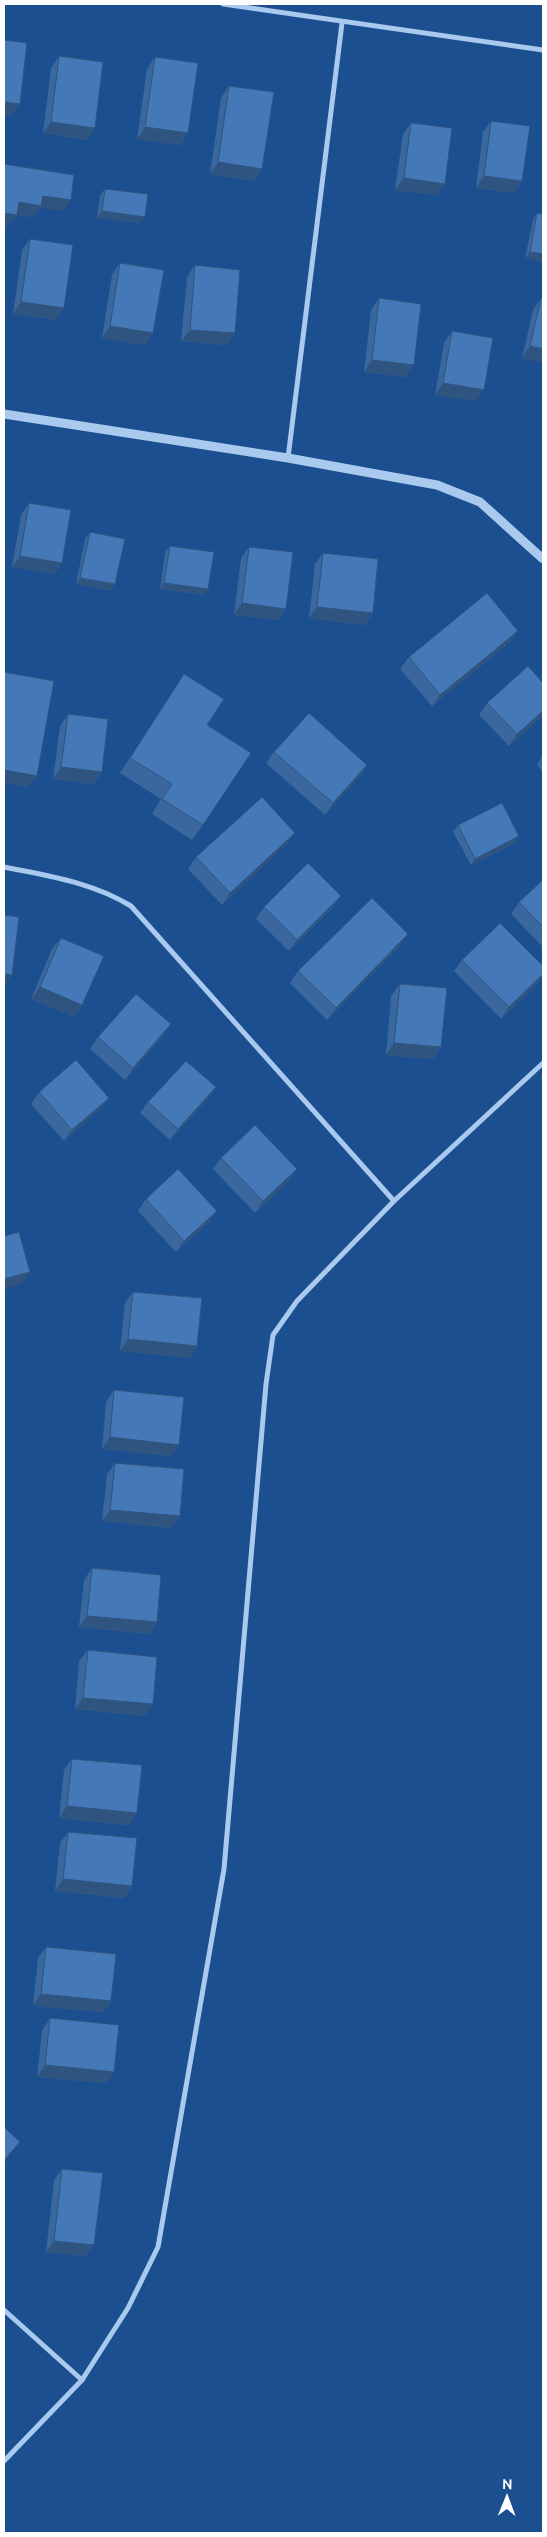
<svg xmlns="http://www.w3.org/2000/svg" width="547" height="2537" font-family="Ubuntu,sans-serif">
<rect width="100%" height="100%" fill="#1b4f8f"/>
<g fill="none" stroke-linecap="round" stroke-linejoin="round">
<!-- minor -->
<g stroke="#a9c9ee" stroke-width="5">
<path d="M223,4L543,50"/>
<path d="M288,458L342,23"/>
<path d="M4,867C48,876 92,882 131,906L394,1201"/>
<path d="M4,2310L82,2380"/>
<path d="M4,2461L82,2380L128,2308L158,2247L224,1869L266,1384L273,1335L297,1301L394,1201L543,1063"/>
</g>
<!-- tertiary -->
<path stroke="#a9c9ee" stroke-width="9" d="M4,414L288,458L437,485L480,502L543,559"/>
</g>
<!-- wall -->
<g fill="#3a679d">
<path d="M59,56L95,128L87,140L43,133L51,68Z"/>
<path d="M155,57L188,133L180,145L137,139L147,69Z"/>
<path d="M229,86L254,181L210,174L221,98Z"/>
<path d="M491,121L522,181L514,193L476,188L483,132Z"/>
<path d="M411,123L445,184L437,195L395,190L403,134Z"/>
<path d="M105,189L145,217L140,223L97,218L100,195Z"/>
<path d="M537,213L543,262L525,258L533,220Z"/>
<path d="M30,239L56,320L13,314L22,250Z"/>
<path d="M120,263L153,333L145,345L102,338L112,275Z"/>
<path d="M195,265L235,333L227,345L181,341L187,277Z"/>
<path d="M379,298L406,377L364,372L371,310Z"/>
<path d="M541,298L543,363L522,358L533,310Z"/>
<path d="M452,331L476,401L435,395L444,343Z"/>
<path d="M29,503L62,563L54,574L12,567L21,515Z"/>
<path d="M90,532L111,591L76,584L85,539Z"/>
<path d="M170,546L208,589L204,595L160,589L165,552Z"/>
<path d="M249,547L286,609L278,620L234,615L241,558Z"/>
<path d="M323,553L373,613L364,625L309,618L315,564Z"/>
<path d="M510,642L432,706L400,669L409,657Z"/>
<path d="M184,674L207,725L203,825L192,840L152,814L161,799L120,773Z"/>
<path d="M487,703L543,715L509,746L479,715Z"/>
<path d="M68,714L102,772L93,784L53,779L60,726Z"/>
<path d="M274,752L367,765L359,777L325,815L266,763Z"/>
<path d="M543,755V772L537,765Z"/>
<path d="M458,825L519,836L515,843L471,865L453,832Z"/>
<path d="M287,844L222,905L188,869L196,857Z"/>
<path d="M543,880V947L511,914L519,902Z"/>
<path d="M341,896L333,907L289,951L256,919L264,907Z"/>
<path d="M61,938L82,1005L74,1017L31,999L52,949Z"/>
<path d="M400,946L327,1020L290,983L298,971Z"/>
<path d="M462,960L543,966V975L539,982L501,1019L454,971Z"/>
<path d="M400,984L441,1047L433,1059L386,1055L391,996Z"/>
<path d="M163,1036L125,1080L90,1049L98,1037Z"/>
<path d="M216,1087L208,1099L170,1140L140,1113L148,1102Z"/>
<path d="M39,1092L109,1098L100,1109L64,1141L31,1104Z"/>
<path d="M221,1158L289,1181L255,1213L213,1169Z"/>
<path d="M146,1199L209,1222L176,1252L138,1211Z"/>
<path d="M133,1292L197,1346L189,1358L120,1351L125,1303Z"/>
<path d="M114,1390L171,1456L102,1449L106,1402Z"/>
<path d="M115,1463L180,1516L171,1528L102,1521L107,1474Z"/>
<path d="M92,1568L157,1622L149,1634L79,1627L84,1580Z"/>
<path d="M88,1650L145,1716L75,1709L79,1661Z"/>
<path d="M72,1759L137,1813L129,1825L59,1818L64,1770Z"/>
<path d="M68,1832L132,1886L124,1898L55,1891L60,1843Z"/>
<path d="M46,1947L111,2001L103,2012L33,2006L38,1958Z"/>
<path d="M50,2018L114,2072L106,2083L37,2077L42,2030Z"/>
<path d="M62,2169L86,2256L46,2252L54,2180Z"/>
</g>
<!-- shaded-wall -->
<g fill="#305480">
<path d="M4,102L20,104L11,116L4,115Z"/>
<path d="M51,122L95,128L87,140L43,133Z"/>
<path d="M145,127L188,133L180,145L137,139Z"/>
<path d="M218,162L262,169L254,181L210,174Z"/>
<path d="M484,176L522,181L514,193L476,188Z"/>
<path d="M404,178L445,184L437,195L395,190Z"/>
<path d="M43,196L71,200L63,211L40,208L33,218L17,215L9,226H4V213L19,202Z"/>
<path d="M102,211L145,217L140,223L97,218Z"/>
<path d="M530,252L543,254V262L525,258Z"/>
<path d="M21,302L64,308L56,320L13,314Z"/>
<path d="M110,326L153,333L145,345L102,338Z"/>
<path d="M190,330L235,333L227,345L181,341Z"/>
<path d="M530,346L543,349V363L522,358Z"/>
<path d="M372,360L414,365L406,377L364,372Z"/>
<path d="M443,383L484,390L476,401L435,395Z"/>
<path d="M20,556L62,563L54,574L12,567Z"/>
<path d="M80,578L115,584L111,591L76,584Z"/>
<path d="M164,583L208,589L204,595L160,589Z"/>
<path d="M242,603L286,609L278,620L234,615Z"/>
<path d="M317,607L373,613L364,625L309,618Z"/>
<path d="M518,631L510,642L432,706L440,695Z"/>
<path d="M543,711V715L509,746L517,734Z"/>
<path d="M367,765L359,777L325,815L333,803Z"/>
<path d="M61,767L102,772L93,784L53,779Z"/>
<path d="M4,770L37,776L28,787L4,783Z"/>
<path d="M295,833L287,844L222,905L230,893Z"/>
<path d="M519,836L515,843L471,865L475,859Z"/>
<path d="M341,896L333,907L289,951L297,940Z"/>
<path d="M408,934L400,946L327,1020L336,1008Z"/>
<path d="M4,974L12,975L4,987Z"/>
<path d="M543,974V975L539,982L501,1019L509,1007Z"/>
<path d="M40,987L82,1005L74,1017L31,999Z"/>
<path d="M171,1024L163,1036L125,1080L133,1068Z"/>
<path d="M394,1043L441,1047L433,1059L386,1055Z"/>
<path d="M216,1087L208,1099L170,1140L178,1129Z"/>
<path d="M109,1098L100,1109L64,1141L72,1130Z"/>
<path d="M297,1169L289,1181L255,1213L263,1201Z"/>
<path d="M217,1211L209,1222L176,1252L184,1241Z"/>
<path d="M30,1272L22,1284L4,1289V1279Z"/>
<path d="M128,1339L197,1346L189,1358L120,1351Z"/>
<path d="M110,1437L179,1445L171,1456L102,1449Z"/>
<path d="M110,1510L180,1516L171,1528L102,1521Z"/>
<path d="M87,1616L157,1622L149,1634L79,1627Z"/>
<path d="M83,1698L153,1704L145,1716L75,1709Z"/>
<path d="M67,1806L137,1813L129,1825L59,1818Z"/>
<path d="M63,1879L132,1886L124,1898L55,1891Z"/>
<path d="M41,1994L111,2001L103,2012L33,2006Z"/>
<path d="M45,2065L114,2072L106,2083L37,2077Z"/>
<path d="M20,2142L12,2153L4,2163V2160Z"/>
<path d="M54,2241L94,2245L86,2256L46,2252Z"/>
</g>
<!-- building -->
<g fill="#4478b7" stroke="#305480">
<path d="M4,40L27,43L20,104L4,102Z"/>
<path d="M59,56L103,62L95,128L51,122Z"/>
<path d="M155,57L198,63L188,133L145,127Z"/>
<path d="M229,86L274,92L262,169L218,162Z"/>
<path d="M491,121L530,126L522,181L484,176Z"/>
<path d="M411,123L452,128L445,184L404,178Z"/>
<path d="M4,164L74,175L71,200L43,196L41,206L19,202L17,215L4,213Z"/>
<path d="M105,189L148,194L145,217L102,211Z"/>
<path d="M537,213L543,214V254L530,252Z"/>
<path d="M30,239L73,245L64,308L21,302Z"/>
<path d="M120,263L164,270L153,333L110,326Z"/>
<path d="M195,265L240,270L235,333L190,330Z"/>
<path d="M379,298L421,304L414,365L372,360Z"/>
<path d="M541,298L543,299V349L530,346Z"/>
<path d="M452,331L493,338L484,390L443,383Z"/>
<path d="M29,503L71,510L62,563L20,556Z"/>
<path d="M90,532L125,539L115,584L80,578Z"/>
<path d="M170,546L214,552L208,589L164,583Z"/>
<path d="M249,547L293,552L286,609L242,603Z"/>
<path d="M323,553L378,559L373,613L317,607Z"/>
<path d="M487,593L518,631L440,695L409,657Z"/>
<path d="M528,666L543,683V711L517,734L487,703Z"/>
<path d="M4,672L54,681L37,776L4,770Z"/>
<path d="M184,674L224,699L207,725L251,753L203,825L162,799L172,784L130,758Z"/>
<path d="M309,713L367,765L333,803L274,752Z"/>
<path d="M68,714L108,719L102,772L61,767Z"/>
<path d="M262,797L295,833L230,893L196,857Z"/>
<path d="M502,803L519,836L475,859L458,825Z"/>
<path d="M308,863L341,896L297,940L264,907Z"/>
<path d="M543,880V927L519,902Z"/>
<path d="M372,898L408,934L336,1008L298,971Z"/>
<path d="M4,915L19,917L12,975L4,974Z"/>
<path d="M500,923L543,966V974L509,1007L462,960Z"/>
<path d="M61,938L104,956L82,1005L40,987Z"/>
<path d="M400,984L447,988L441,1047L394,1043Z"/>
<path d="M136,994L171,1024L133,1068L98,1037Z"/>
<path d="M76,1060L109,1098L72,1130L39,1092Z"/>
<path d="M186,1061L216,1087L178,1129L148,1102Z"/>
<path d="M255,1125L297,1169L263,1201L221,1158Z"/>
<path d="M178,1169L217,1211L184,1241L146,1199Z"/>
<path d="M19,1232L30,1272L4,1279V1236Z"/>
<path d="M133,1292L202,1298L197,1346L128,1339Z"/>
<path d="M114,1390L184,1397L179,1445L110,1437Z"/>
<path d="M115,1463L184,1469L180,1516L110,1510Z"/>
<path d="M92,1568L161,1575L157,1622L87,1616Z"/>
<path d="M88,1650L157,1657L153,1704L83,1698Z"/>
<path d="M72,1759L142,1765L137,1813L67,1806Z"/>
<path d="M68,1832L137,1838L132,1886L63,1879Z"/>
<path d="M46,1947L116,1954L111,2001L41,1994Z"/>
<path d="M50,2018L119,2025L114,2072L45,2065Z"/>
<path d="M4,2127L20,2142L4,2160Z"/>
<path d="M62,2169L103,2173L94,2245L54,2241Z"/>
</g>
<!-- border -->
<rect width="547" height="2537" fill="none" stroke="#ffffff" stroke-width="10"/>
<!-- north arrow -->
<g transform="translate(507 2497) rotate(1)" stroke="#1b4f8f" stroke-width="4" paint-order="stroke">
<path d="M0-4L9 19L0 12L-9 19Z" fill="#ffffff"/>
<text y="-8" font-size="14" font-weight="bold" text-anchor="middle" fill="#ffffff">N</text>
</g>
</svg>
